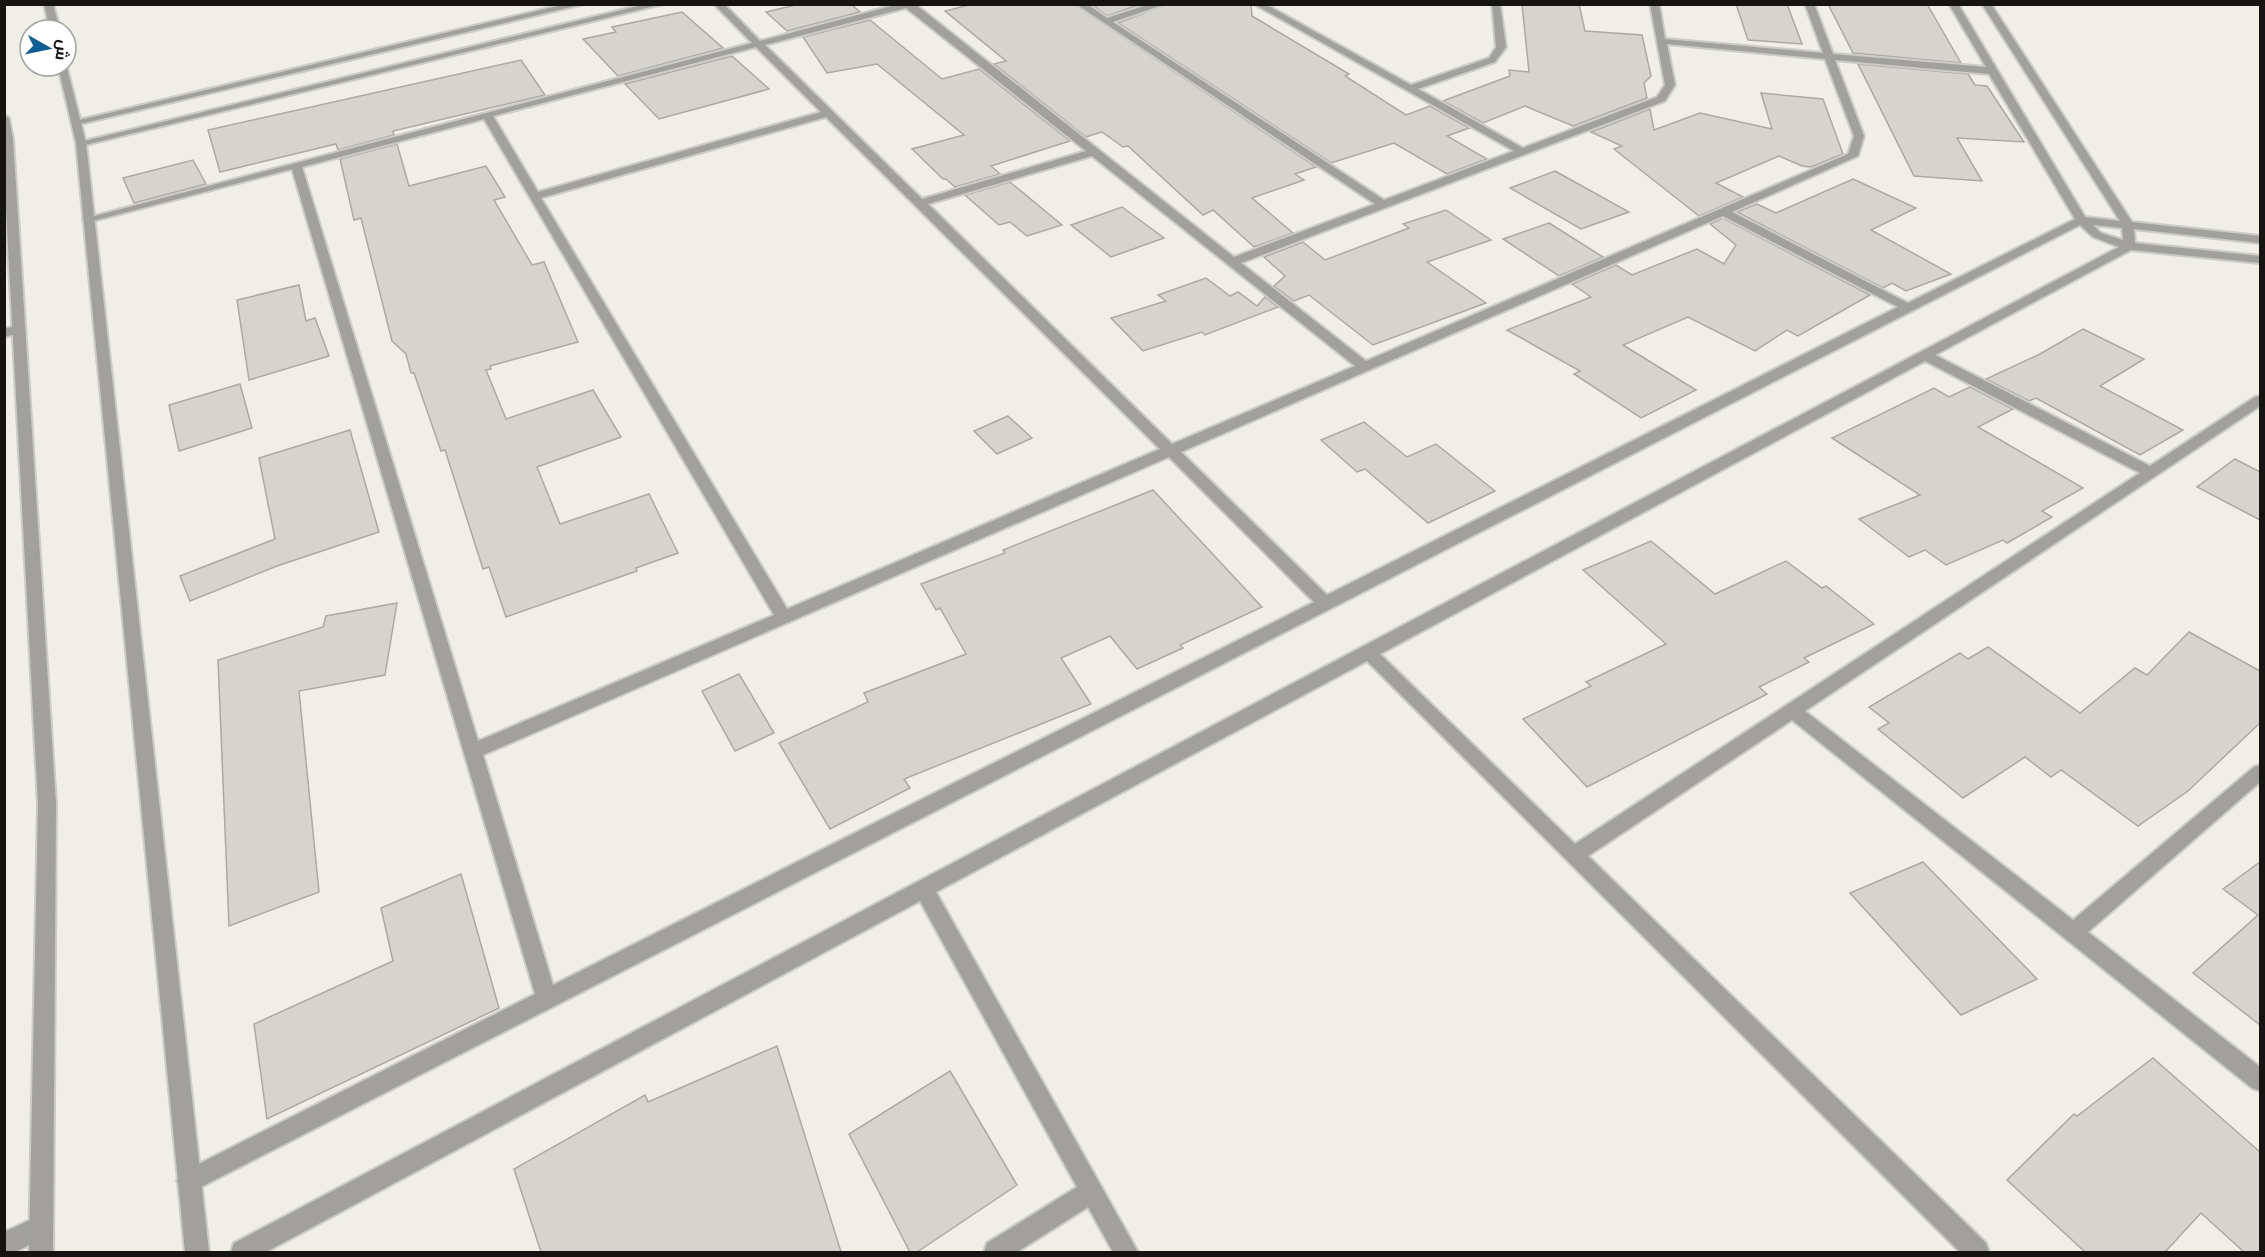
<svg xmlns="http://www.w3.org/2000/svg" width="2265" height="1257" font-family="Literata,Cairo,serif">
<rect width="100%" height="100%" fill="#efeee7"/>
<!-- building -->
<g fill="#d6d4ce" stroke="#aba9a3" stroke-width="1.5">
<path d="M800,4H851L860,12L787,31L766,12Z"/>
<path d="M973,4H1074L1316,167L1295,174L1304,180L1252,198L1293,233L1254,247L1213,210L1203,215L1128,146L1123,147L1102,132L1086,137L994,64L1006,61L945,11Z"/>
<path d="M1092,4H1141L1107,16Z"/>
<path d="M1167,4H1251L1252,16L1349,74L1345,76L1406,115L1430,106L1469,128L1447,136L1487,159L1447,174L1394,143L1331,163L1118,23Z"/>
<path d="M1522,4H1579L1585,31L1642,35L1651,76L1644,83L1647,98L1573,126L1525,106L1483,123L1443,101L1510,76L1509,70L1529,72Z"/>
<path d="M1736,4H1787L1802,44L1748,40Z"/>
<path d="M1828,4H1927L1961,63L1853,53Z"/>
<path d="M682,12L723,48L618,76L583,39L616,32L612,27Z"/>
<path d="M870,20L942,79L979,69L1070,141L991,166L1000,174L955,187L946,179H943L912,149L964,135L877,64L827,73L803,37Z"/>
<path d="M732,56L769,89L659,119L625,84Z"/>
<path d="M521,60L545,95L393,131L394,135L338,150L336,144L220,172L208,130Z"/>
<path d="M1858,64L1968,74L1975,85L1987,86L2024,142L1957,138L1982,181L1914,176Z"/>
<path d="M1761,93L1823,99L1843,154L1811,167L1802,166L1779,156L1716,183L1743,197L1699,216L1614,149L1622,146L1591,132L1650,109L1654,130L1700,113L1772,129Z"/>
<path d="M397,144L409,186L486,166L505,197L494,200L532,265L544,262L578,342L490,366L491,369L486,370L506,419L593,390L621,437L537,467L560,524L649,494L678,553L636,568L637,571L506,617L489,567L483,569L445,450L441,451L414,373H411L406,354L392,341L361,218L354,220L340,159Z"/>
<path d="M193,160L206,184L134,203L123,178Z"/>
<path d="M1555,171L1629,212L1581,229L1510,188Z"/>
<path d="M1853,179L1916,208L1871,230L1951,274L1906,291L1892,283L1883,288L1737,212L1757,204L1776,213Z"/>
<path d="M1010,182L1062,225L1027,236L1010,222L999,225L965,195Z"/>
<path d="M1122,207L1164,238L1111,257L1071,225Z"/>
<path d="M1446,210L1491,240L1427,262L1486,303L1373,345L1309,295L1294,301L1274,286L1285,276L1264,257L1303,242L1325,260L1409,228L1403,224Z"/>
<path d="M1723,218L1870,295L1798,336L1787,330L1755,351L1688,317L1623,345L1696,390L1641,418L1574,374L1580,371L1507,330L1591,297L1572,284L1616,265L1632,275L1697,249L1724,264L1736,245L1710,224Z"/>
<path d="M1549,223L1603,257L1559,276L1503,239Z"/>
<path d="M1206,278L1230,296L1238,292L1257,306L1265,297L1278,307L1205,335L1202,332L1143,351L1111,318L1166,301L1158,295Z"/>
<path d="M299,285L306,321L315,318L329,356L249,380L237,300Z"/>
<path d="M2083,329L2144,359L2100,386L2183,430L2140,455L2036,398L2029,401L1986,379L2040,354Z"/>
<path d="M240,384L252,428L179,451L169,405Z"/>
<path d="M1970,387L2013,409L1978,427L2083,488L2042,511L2052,517L2007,543L2003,540L1946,565L1925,550L1909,557L1859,519L1920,495L1832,438L1934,388L1949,397Z"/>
<path d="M1008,416L1032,438L997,454L974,431Z"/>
<path d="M1364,422L1407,457L1436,444L1495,491L1428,523L1365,469L1357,472L1321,440Z"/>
<path d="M350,430L379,532L277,566L190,601L180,576L275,539L259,458Z"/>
<path d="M2235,459L2260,472V520L2197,487Z"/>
<path d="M1153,490L1262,607L1180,645L1183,648L1137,669L1110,636L1061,658L1091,704L904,779L910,788L830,829L779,743L868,702L864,693L966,654L940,608L936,610L921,584L1005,553L1003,550Z"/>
<path d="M1651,541L1715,594L1786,561L1822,588L1826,586L1874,624L1804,658L1809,662L1759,687L1767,694L1587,787L1523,719L1591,686L1586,682L1666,644L1583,570Z"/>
<path d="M397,603L385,675L299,691L319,892L229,926L218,660L323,627L326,616Z"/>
<path d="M2189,632L2260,671V723L2188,791L2138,826L2061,770L2051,777L2025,757L1963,798L1878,729L1889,723L1869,707L1960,653L1968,659L1988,647L2080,713L2135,668L2147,675Z"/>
<path d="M739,674L774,733L735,751L702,691Z"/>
<path d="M1923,862L2037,979L1961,1015L1850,893Z"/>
<path d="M2260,862V1025L2193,973L2258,915L2223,889Z"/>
<path d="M461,874L499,1008L267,1119L254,1024L393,961L381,908Z"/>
<path d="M777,1046L841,1252H541L514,1169L645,1095L648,1102Z"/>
<path d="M2153,1058L2260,1152V1252H2244L2201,1213L2165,1252H2085L2007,1180L2074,1114L2077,1116Z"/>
<path d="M950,1071L1017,1185L917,1252H910L849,1134Z"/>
</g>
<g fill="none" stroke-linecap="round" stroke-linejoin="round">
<!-- minor casing -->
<g stroke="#cccbc5" stroke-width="4">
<g id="minor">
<path d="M566,4H584L76,125L71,122Z"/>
<path d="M646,4H663L81,146L76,143Z"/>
<path d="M714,4H724L760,41L899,4H915L1234,257L1375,204L1076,4H1087L1107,18L1150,4H1165L1113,22L1384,200L1514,151L1254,4H1265L1411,85L1489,58L1496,47L1492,4H1500L1506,47L1495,62L1418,89L1523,148L1657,97L1665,85L1650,4H1659L1665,39L1823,53L1805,4H1814L1833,54L1986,67L1949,4H1958L2085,217L2120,221L1982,4H1991L2132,222L2260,236V243L2134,229L2135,243L2260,256V263L2131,250L1935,355L2150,466L2255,397L2260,396V406L1805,711L2073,920L2254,767L2260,765V782L2088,932L2260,1067V1091L2252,1088L1792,720L1588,856L1986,1243L1989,1252H1960L1367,661L936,892L1138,1252H1113L1088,1207L1017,1252H984L987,1243L1077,1187L920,901L266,1252H231L234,1243L2119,247L2093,237L2080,225L197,1189L189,1193L181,1189L177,1181L181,1173L535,994L292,169L89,222L83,219L752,43ZM906,8L1086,151L922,199L765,45ZM1667,44L1825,59L1854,136L1848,154L1366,361L1241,263L1665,101L1675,85ZM756,47L821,112L538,192L493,116ZM1835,60L1989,74L2075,219L1908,303L1732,212L1858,156L1864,136ZM826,117L1160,449L787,609L541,198ZM484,119L774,615L478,741L302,167ZM1092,156L1355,366L1172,444L928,204ZM1723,216L1898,307L1327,595L1181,452ZM2093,225L2122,228L2123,240L2101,233ZM1925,361L2140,473L1575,844L1380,654ZM1169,457L1314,602L553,985L483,755Z"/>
<path d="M19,325L25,329L24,332L4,337V329Z"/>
<path d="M41,1215L49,1219L53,1227L49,1235L15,1252H4V1232Z"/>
</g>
</g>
<!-- tertiary casing -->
<g stroke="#cccbc5" stroke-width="4">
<g id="tertiary">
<path d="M44,4H53L60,30H50Z"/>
<path d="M66,64L86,143L209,1252H185L76,143L58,66Z"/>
<path d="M4,115L9,118L13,139L56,804L53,1252H29L38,804L4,172Z"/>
</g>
</g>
<!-- minor -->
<use href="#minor" fill="#a1a09d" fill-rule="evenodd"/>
<!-- tertiary -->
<use href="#tertiary" fill="#a1a09d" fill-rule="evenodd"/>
</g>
<!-- border -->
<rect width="2265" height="1257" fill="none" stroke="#151412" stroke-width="12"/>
<!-- north arrow -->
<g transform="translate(48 48) rotate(99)"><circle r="28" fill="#ffffff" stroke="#a1a1a0" stroke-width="1.5"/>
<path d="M0-4.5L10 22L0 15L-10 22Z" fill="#105f92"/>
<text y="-9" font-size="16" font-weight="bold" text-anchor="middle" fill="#151412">ش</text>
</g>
</svg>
